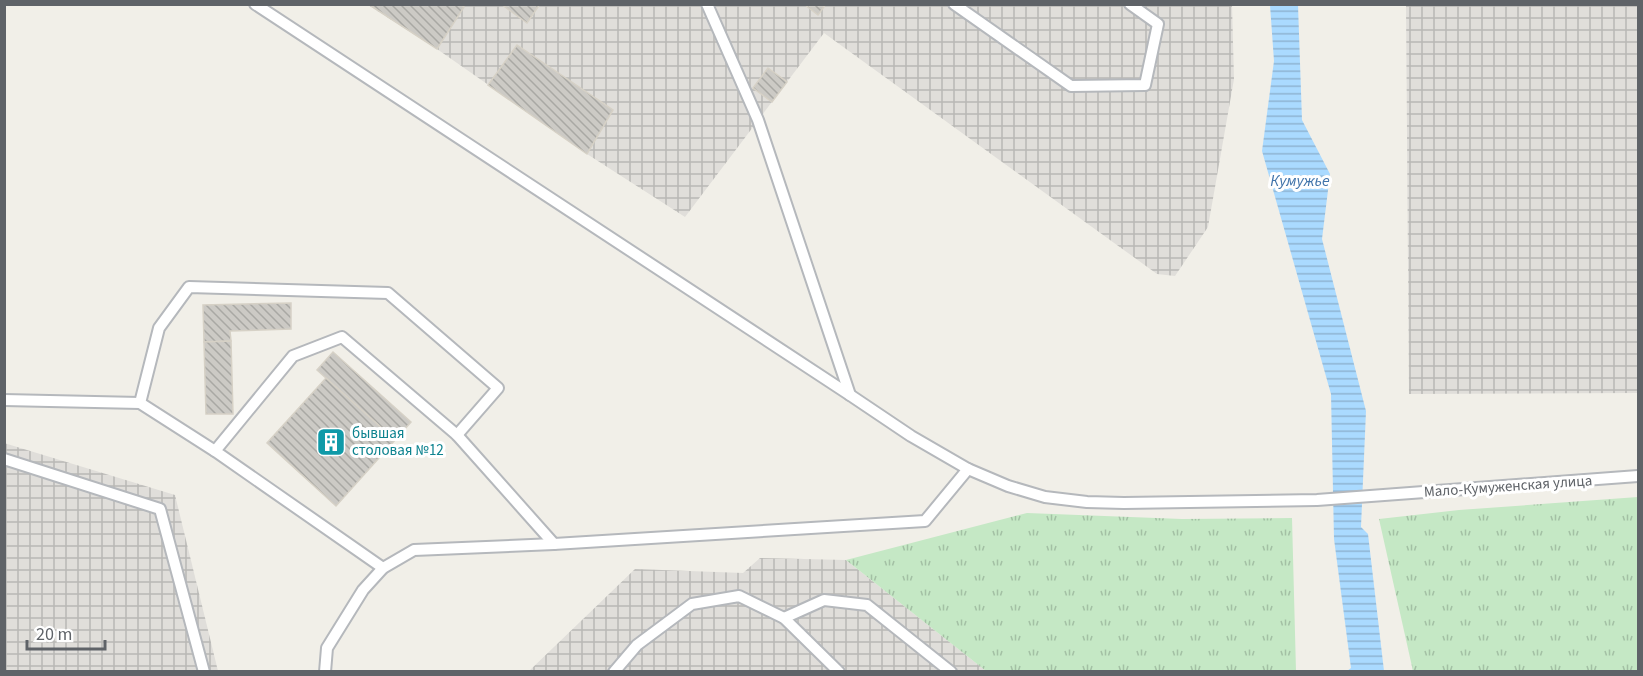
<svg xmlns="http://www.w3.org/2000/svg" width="1643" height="676" font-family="'Source Sans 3',sans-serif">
<defs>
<pattern id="industrial-grid" width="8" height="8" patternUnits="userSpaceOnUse" patternTransform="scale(1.5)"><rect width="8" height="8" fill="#e0deda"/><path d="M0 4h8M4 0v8" fill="none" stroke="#b9b8b5"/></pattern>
<pattern id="grass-tufts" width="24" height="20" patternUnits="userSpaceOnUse" patternTransform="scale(1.5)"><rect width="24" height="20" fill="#c5e8c5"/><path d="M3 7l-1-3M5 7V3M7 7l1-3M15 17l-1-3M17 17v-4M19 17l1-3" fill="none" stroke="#a3c0a4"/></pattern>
<pattern id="water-rules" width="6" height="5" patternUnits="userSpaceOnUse" patternTransform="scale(1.5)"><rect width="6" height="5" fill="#aadaff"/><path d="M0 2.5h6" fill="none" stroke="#8eb4d2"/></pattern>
<pattern id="building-back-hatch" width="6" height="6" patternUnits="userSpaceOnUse" patternTransform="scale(1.5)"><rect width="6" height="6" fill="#cccac5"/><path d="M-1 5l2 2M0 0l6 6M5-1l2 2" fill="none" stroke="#a9a8a4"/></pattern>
</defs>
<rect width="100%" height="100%" fill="#f1efe8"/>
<!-- industrial -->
<g fill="url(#industrial-grid)">
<path d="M368,5H1232L1234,79L1208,227L1175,276L1157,274L824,33L685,217L587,154L437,49Z"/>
<path d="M1406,5H1638V393L1409,394Z"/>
<path d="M4,443L175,495L218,671H5Z"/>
<path d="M760,558L846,560L986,671L528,672L635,569L743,573Z"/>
</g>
<!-- grass -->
<g fill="url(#grass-tufts)">
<path d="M1638,497V671H1413L1379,519L1459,510Z"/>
<path d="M1027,513L1182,519L1292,518L1296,671H986L846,560Z"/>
</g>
<!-- water -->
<path fill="url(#water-rules)" d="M1270,5H1298L1302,120L1330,174L1322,239L1366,411L1361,527L1368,534L1384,671H1347L1351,668L1334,539L1331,394L1262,151L1274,61Z"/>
<!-- building -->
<g fill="url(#building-back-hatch)" stroke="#d6d1c6" stroke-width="1.5">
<path d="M368,4H460L464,7L437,49Z"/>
<path d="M501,4H540L527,23Z"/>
<path d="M804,4H826L818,15Z"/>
<path d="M517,45L613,110L587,154L488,85Z"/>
<path d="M768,68L787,82L772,102L753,88Z"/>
<path d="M291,303V329L230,331L231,341L204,342L203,305Z"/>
<path d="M231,341L233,414H206L204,342Z"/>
<path d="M333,352L411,422L395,440L317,370Z"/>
<path d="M326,378L395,440L336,506L267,443Z"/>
</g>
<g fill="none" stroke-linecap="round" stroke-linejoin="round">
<!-- service casing -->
<g stroke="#b5b8bc" stroke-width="14">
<g id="service">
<path d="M255,4L850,395L911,436L968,469L1008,486L1045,497L1087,502L1124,503L1317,500L1638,476"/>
<path d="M707,4L758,120L850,395"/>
<path d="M954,4L1071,86L1145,85L1158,24L1130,4"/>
<path d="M4,400L140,403L215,451"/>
<path d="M140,403L159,328L189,287L388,293L498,388L457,435"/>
<path d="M4,459L160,509L204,672"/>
<path d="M383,568L215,451L293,356L342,337L457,435L554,544"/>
<path d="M784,618L824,600L867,605L951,672"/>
<path d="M325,672L327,648L363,590L383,568L414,550L554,544L925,521L968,469"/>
<path d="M614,672L637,645L692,604L739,596L784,618L839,672"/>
</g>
</g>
<!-- service -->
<use href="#service" stroke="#fff" stroke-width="10"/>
</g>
<!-- icons -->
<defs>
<g id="building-square" transform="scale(1.5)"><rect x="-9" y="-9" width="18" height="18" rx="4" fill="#0f9aa8" stroke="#fff"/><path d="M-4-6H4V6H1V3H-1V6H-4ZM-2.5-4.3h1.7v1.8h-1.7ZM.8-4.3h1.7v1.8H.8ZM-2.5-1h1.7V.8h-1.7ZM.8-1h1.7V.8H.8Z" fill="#fff"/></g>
</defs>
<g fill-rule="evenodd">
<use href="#building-square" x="331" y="442"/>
</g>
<g text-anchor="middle" stroke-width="6" stroke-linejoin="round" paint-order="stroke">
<!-- culture labels -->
<g font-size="15" fill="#0d838f" stroke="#fff" text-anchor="start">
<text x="352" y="438">бывшая<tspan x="352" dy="17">столовая №12</tspan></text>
</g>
<!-- street labels -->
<g font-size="15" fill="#5f6368" stroke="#fff">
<text transform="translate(1508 486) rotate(-4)" y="5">Мало-Кумуженская улица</text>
</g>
<!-- water labels -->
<g font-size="16" font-style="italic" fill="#4174aa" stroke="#fff">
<text x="1300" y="186">Кумужье</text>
</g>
</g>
<!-- border -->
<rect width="1643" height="676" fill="none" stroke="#5f6368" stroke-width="12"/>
<!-- scale -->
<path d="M27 640v9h78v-9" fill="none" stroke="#5f6368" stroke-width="3"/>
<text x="36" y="640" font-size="18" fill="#5f6368" stroke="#ffffff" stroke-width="4.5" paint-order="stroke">20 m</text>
</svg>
